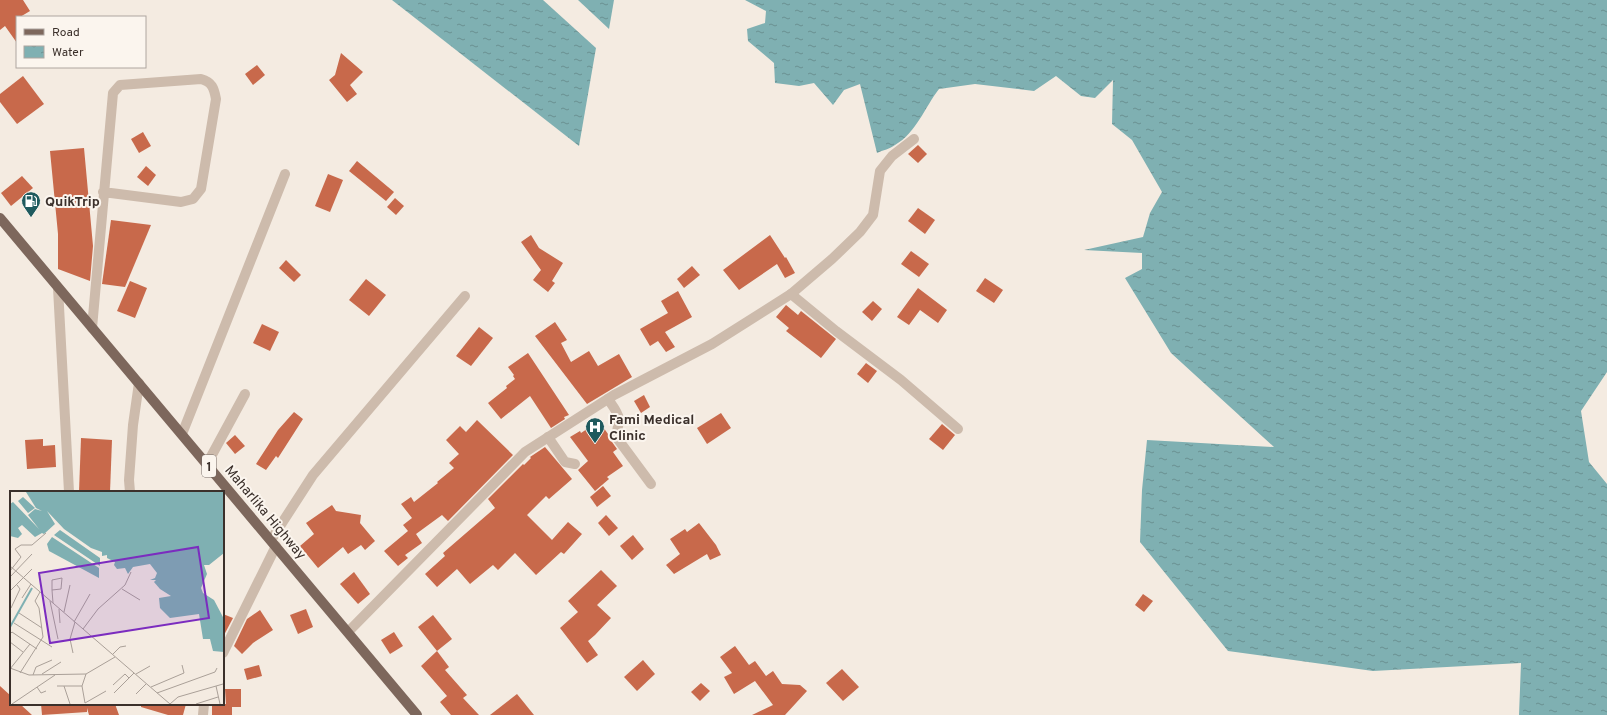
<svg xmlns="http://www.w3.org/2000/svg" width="1607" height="715" font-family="Overpass,sans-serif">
<defs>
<pattern id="water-ripples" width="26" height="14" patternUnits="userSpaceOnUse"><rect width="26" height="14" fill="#7fb0b2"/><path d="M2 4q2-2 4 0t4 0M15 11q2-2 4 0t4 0" fill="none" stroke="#699091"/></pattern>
</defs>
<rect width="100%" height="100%" fill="#f4ebe1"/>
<!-- water -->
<g fill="url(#water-ripples)">
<path d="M392,0H543L596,48L579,146Z"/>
<path d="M578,0H614L609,29Z"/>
<path d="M745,0H1607V372L1581,411L1589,462L1607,484V715H1519L1521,663L1373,671L1228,651L1140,542L1142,490L1147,440L1274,447L1171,353L1125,278L1142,269V253L1084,250L1143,237L1150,213L1162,192L1132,140L1112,124L1113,80L1095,98L1081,96L1056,76L1034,91L975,84L939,89C925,107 916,133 895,145C890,149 883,150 877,153L860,84L844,90L833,105L814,83L799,86L775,83L774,63L748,41L747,29L765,23L766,11Z"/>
</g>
<!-- building -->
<g fill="#c8694b">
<path d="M0,0H23L30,11L20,17H17V43L5,26L0,30Z"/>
<path d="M341,53L363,72L350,85L357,94L347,102L329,80L335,75Z"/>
<path d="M257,65L265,75L253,85L245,74Z"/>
<path d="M23,76L44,104L17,124L0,102V94Z"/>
<path d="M143,132L151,146L139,153L131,139Z"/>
<path d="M918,145L927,154L918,163L908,154Z"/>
<path d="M84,148L93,246L90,281L58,269V234L50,151Z"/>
<path d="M357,161L394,192L386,201L349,171Z"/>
<path d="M146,166L156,175L148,186L137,177Z"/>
<path d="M328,174L343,180L330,212L315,206Z"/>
<path d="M22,176L33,188L11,206L1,193Z"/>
<path d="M395,198L404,206L396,215L387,207Z"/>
<path d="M918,208L935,220L925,234L908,221Z"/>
<path d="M111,220L151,225L125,287L102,284Z"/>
<path d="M531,235L539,248L563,263L552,281L555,283L548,292L533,280L541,270L521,242Z"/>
<path d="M770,235L785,258L786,257L795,273L785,278L777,264L739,290L723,270Z"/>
<path d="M911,251L929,264L919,277L901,264Z"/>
<path d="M286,260L301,275L294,282L279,268Z"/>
<path d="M692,266L700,275L684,288L677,279Z"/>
<path d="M985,278L1003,290L994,303L976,291Z"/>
<path d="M366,279L386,295L369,316L349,300Z"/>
<path d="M130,281L147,288L135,318L117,311Z"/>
<path d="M918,288L947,310L938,323L920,310L909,325L897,317Z"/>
<path d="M678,291L692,317L665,332L675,347L666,352L658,341L650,346L640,329L668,313L661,301Z"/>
<path d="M873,301L882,309L872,321L862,312Z"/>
<path d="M786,305L798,315L801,311L836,339L821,358L786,331L789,328L776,317Z"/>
<path d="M555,322L567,340L561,343L571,362L589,351L598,366L619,354L632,377L587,404L535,336Z"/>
<path d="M262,324L279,332L270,351L253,343Z"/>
<path d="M479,327L493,338L471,366L456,356Z"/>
<path d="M528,353L569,415L564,417L565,419L551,428L530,396L501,419L488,403L507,388L506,386L515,379L513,376L514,375L508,367Z"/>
<path d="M866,363L877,371L868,383L857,374Z"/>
<path d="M644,395L650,407L641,413L634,401Z"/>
<path d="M294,412L303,419L278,458L276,456L266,470L256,464L278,430Z"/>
<path d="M721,413L731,428L707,444L697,428Z"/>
<path d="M477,420L513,455L448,521L442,515L416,534L422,543L405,555L408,558L398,566L384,551L408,531L403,525L412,518L401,504L411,497L414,502L438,483L437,482L454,468L449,463L459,454L446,440L460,426L466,432Z"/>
<path d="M599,421L610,437L612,442L617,449L613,452L623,466L607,477L609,479L595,491L578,470L588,461L570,437L580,431L581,433Z"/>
<path d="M942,424L955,435L943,450L929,439Z"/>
<path d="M235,435L245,446L235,454L226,443Z"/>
<path d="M81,438L112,440L110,492H79Z"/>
<path d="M43,439V446L55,445L56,467L27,469L25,440Z"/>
<path d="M545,447L572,479L549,499L546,496L527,515L552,540L568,522L582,534L564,554L561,552L536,575L515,553L498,570L493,565L470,584L457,569L437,587L425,574L445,556L443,553L495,508L488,499L523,464L524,465L531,458L530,457Z"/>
<path d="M603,486L611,496L597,507L590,497Z"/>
<path d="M332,505L336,511L361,515L360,523L375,541L365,550L361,545L348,554L343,547L318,568L300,546L314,534L306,523Z"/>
<path d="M606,515L618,528L609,536L598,523Z"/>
<path d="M699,523L716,545L721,555L710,560L707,554L674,574L666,565L680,554L670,539L685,529L687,532Z"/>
<path d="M633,535L644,549L632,560L620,546Z"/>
<path d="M601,570L617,586L597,605L611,618L595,635L588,641L598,655L587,663L560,628L578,612L568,601Z"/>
<path d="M354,572L370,594L358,604L340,584Z"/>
<path d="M1143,594L1153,601L1144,612L1135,605Z"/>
<path d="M306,609L313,627L298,634L290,615Z"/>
<path d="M260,610L273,630L253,643L242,654L234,646L247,619Z"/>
<path d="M223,614L233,618L223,637Z"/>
<path d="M433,615L452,639L437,651L418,627Z"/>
<path d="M394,632L403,646L390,654L381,640Z"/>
<path d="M735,646L749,665L755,661L766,676L773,671L782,684L800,685L807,691L785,715H752L773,705L755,681L734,694L724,677L732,673L720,657Z"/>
<path d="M437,651L449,667L445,670L467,695L463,698L479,715H451L440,702L447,696L421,666Z"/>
<path d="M643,660L655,674L637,691L624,677Z"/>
<path d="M259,665L262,676L247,680L244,669Z"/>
<path d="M842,669L859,687L843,701L826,683Z"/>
<path d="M701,683L710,691L700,701L691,692Z"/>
<path d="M0,686L11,696V704H20L32,715H0Z"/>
<path d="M225,689H241V707H232V715H212V704H226Z"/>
<path d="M517,694L534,715H490Z"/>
<path d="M41,704H115L119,715H89L87,708V712L42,715Z"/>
<path d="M141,704H186L183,715H168L141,707Z"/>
</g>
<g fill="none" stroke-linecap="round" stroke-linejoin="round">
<!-- minor -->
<g stroke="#cdbbac" stroke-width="10">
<path d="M58,288L69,492"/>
<path d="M791,294L836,331L901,380L958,429"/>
<path d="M92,328L113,93L120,85L201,79C212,82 214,88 216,99L201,189L193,199L181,202L103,192"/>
<path d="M608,399C612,405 618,412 619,419C619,425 616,431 617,438L651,484"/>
<path d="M182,434L285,174"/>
<path d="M548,437L565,462L575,464"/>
<path d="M207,464L245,394"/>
<path d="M130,492L129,480L133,425L139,383"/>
<path d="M271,540L313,475L465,296"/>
<path d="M348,632L525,452L614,395L712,344L791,294L832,259L860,232L873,215L880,171L892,156L914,139"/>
<path d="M223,653L276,546"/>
<path d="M203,715L204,704"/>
</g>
<!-- major -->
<path stroke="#7d675c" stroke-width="10" d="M0,218L417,715"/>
</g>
<!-- icons -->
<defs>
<g id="fuel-pin" transform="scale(1)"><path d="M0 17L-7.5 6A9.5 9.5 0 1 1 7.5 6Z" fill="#1f5a5e" stroke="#fbf5ee"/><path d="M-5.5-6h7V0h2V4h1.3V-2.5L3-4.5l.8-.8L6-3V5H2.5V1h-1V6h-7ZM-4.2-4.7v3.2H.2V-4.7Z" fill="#fff"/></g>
<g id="hospital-pin" transform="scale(1)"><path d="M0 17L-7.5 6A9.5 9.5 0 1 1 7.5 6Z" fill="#1f5a5e" stroke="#fbf5ee"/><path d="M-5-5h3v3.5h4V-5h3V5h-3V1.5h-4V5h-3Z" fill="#fff"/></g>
</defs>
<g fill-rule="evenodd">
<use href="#fuel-pin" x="31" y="201"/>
<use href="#hospital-pin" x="595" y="427"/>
</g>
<g text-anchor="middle" stroke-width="4" stroke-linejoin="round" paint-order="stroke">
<!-- shield labels -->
<rect fill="#fbf5ee" stroke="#756b66" stroke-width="1" x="202" y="455" width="14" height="22" rx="3"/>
<g font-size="13" font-weight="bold" fill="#3b302b">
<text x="209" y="471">1</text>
</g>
<!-- poi labels -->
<g font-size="14" font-weight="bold" fill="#3b302b" stroke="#fbf5ee" text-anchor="start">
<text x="45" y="206">QuikTrip</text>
<text x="609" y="424">Fami Medical<tspan x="609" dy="16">Clinic</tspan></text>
</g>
<!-- street labels -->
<g font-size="14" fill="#3b302b" stroke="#fbf5ee">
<text transform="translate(266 512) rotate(50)" y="5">Maharlika Highway</text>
</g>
</g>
<!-- overview -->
<g transform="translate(10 491)">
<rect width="214" height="214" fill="#f4ebe1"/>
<path d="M16,1H214V62L199,74H194L197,83L191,97L193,102L204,109L214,128V161L203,160L200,148H193L189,123L160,127L150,117L149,107L161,105L150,98L144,91L146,89H140L145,87L147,82L140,73L123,76L118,83L115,77L107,78L104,74L105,71L97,67V64L92,65V61L81,57L54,38L37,20L45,33L34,43L32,42L25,46L12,34L8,37L12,43L8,47L0,45V13L3,11L29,38L18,24L25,18L32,20L26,17ZM13,6L25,17L18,22L8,10ZM50,39L90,67V75L44,44ZM42,46L89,77V87L39,60L37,53Z" fill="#7fb0b2"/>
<path fill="none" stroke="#7fb0b2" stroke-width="2" d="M0,136L22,97"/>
<path fill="none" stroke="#aaa098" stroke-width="1" d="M0,75L160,213M0,80L11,66L5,58L11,54H22L36,42M0,86L22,63M112,98L130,109M42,99L51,98L52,87L42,89V99L43,112M0,100L22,78M12,107L21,93M40,110L48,148M1,117L10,98L7,94M49,118L50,132M54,121L60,94M9,122L32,137M64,131L80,103M4,132L42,156M73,138L88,118L115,94L121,81M0,143L2,141L27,158M0,151L13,161M63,162L60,148L65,131M103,163L110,156L116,155M0,177L19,184L76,183L105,166M0,178L20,153M10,182L33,146L29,117L25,110L30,101M32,183L51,171M126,183L140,175M23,184L26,176L42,169M103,194L115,183L119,187M47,195H72L76,183M54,195L60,213M72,195L75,212M206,195L210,213M27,196L31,202L36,200M141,196L174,182L172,174M104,202L124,182M147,202L205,181L207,177M126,203L136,193M75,212L96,200M2,213L45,184M160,213L168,206L213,193M186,213L208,206"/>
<path fill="#7b2cbf" fill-opacity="0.15" stroke="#7b2cbf" stroke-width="2" d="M188,56L199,127L40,152L29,82Z"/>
<rect width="214" height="214" fill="none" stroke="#3b302b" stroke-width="2"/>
</g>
<!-- legend -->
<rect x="16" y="16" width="130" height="52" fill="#fbf5ee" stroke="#aea6a0"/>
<rect x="24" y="29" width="20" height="6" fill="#7d675c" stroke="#aea6a0"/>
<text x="52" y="36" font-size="12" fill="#3b302b">Road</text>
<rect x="24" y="46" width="20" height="12" fill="url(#water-ripples)" stroke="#aea6a0"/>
<text x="52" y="56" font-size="12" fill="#3b302b">Water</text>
</svg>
